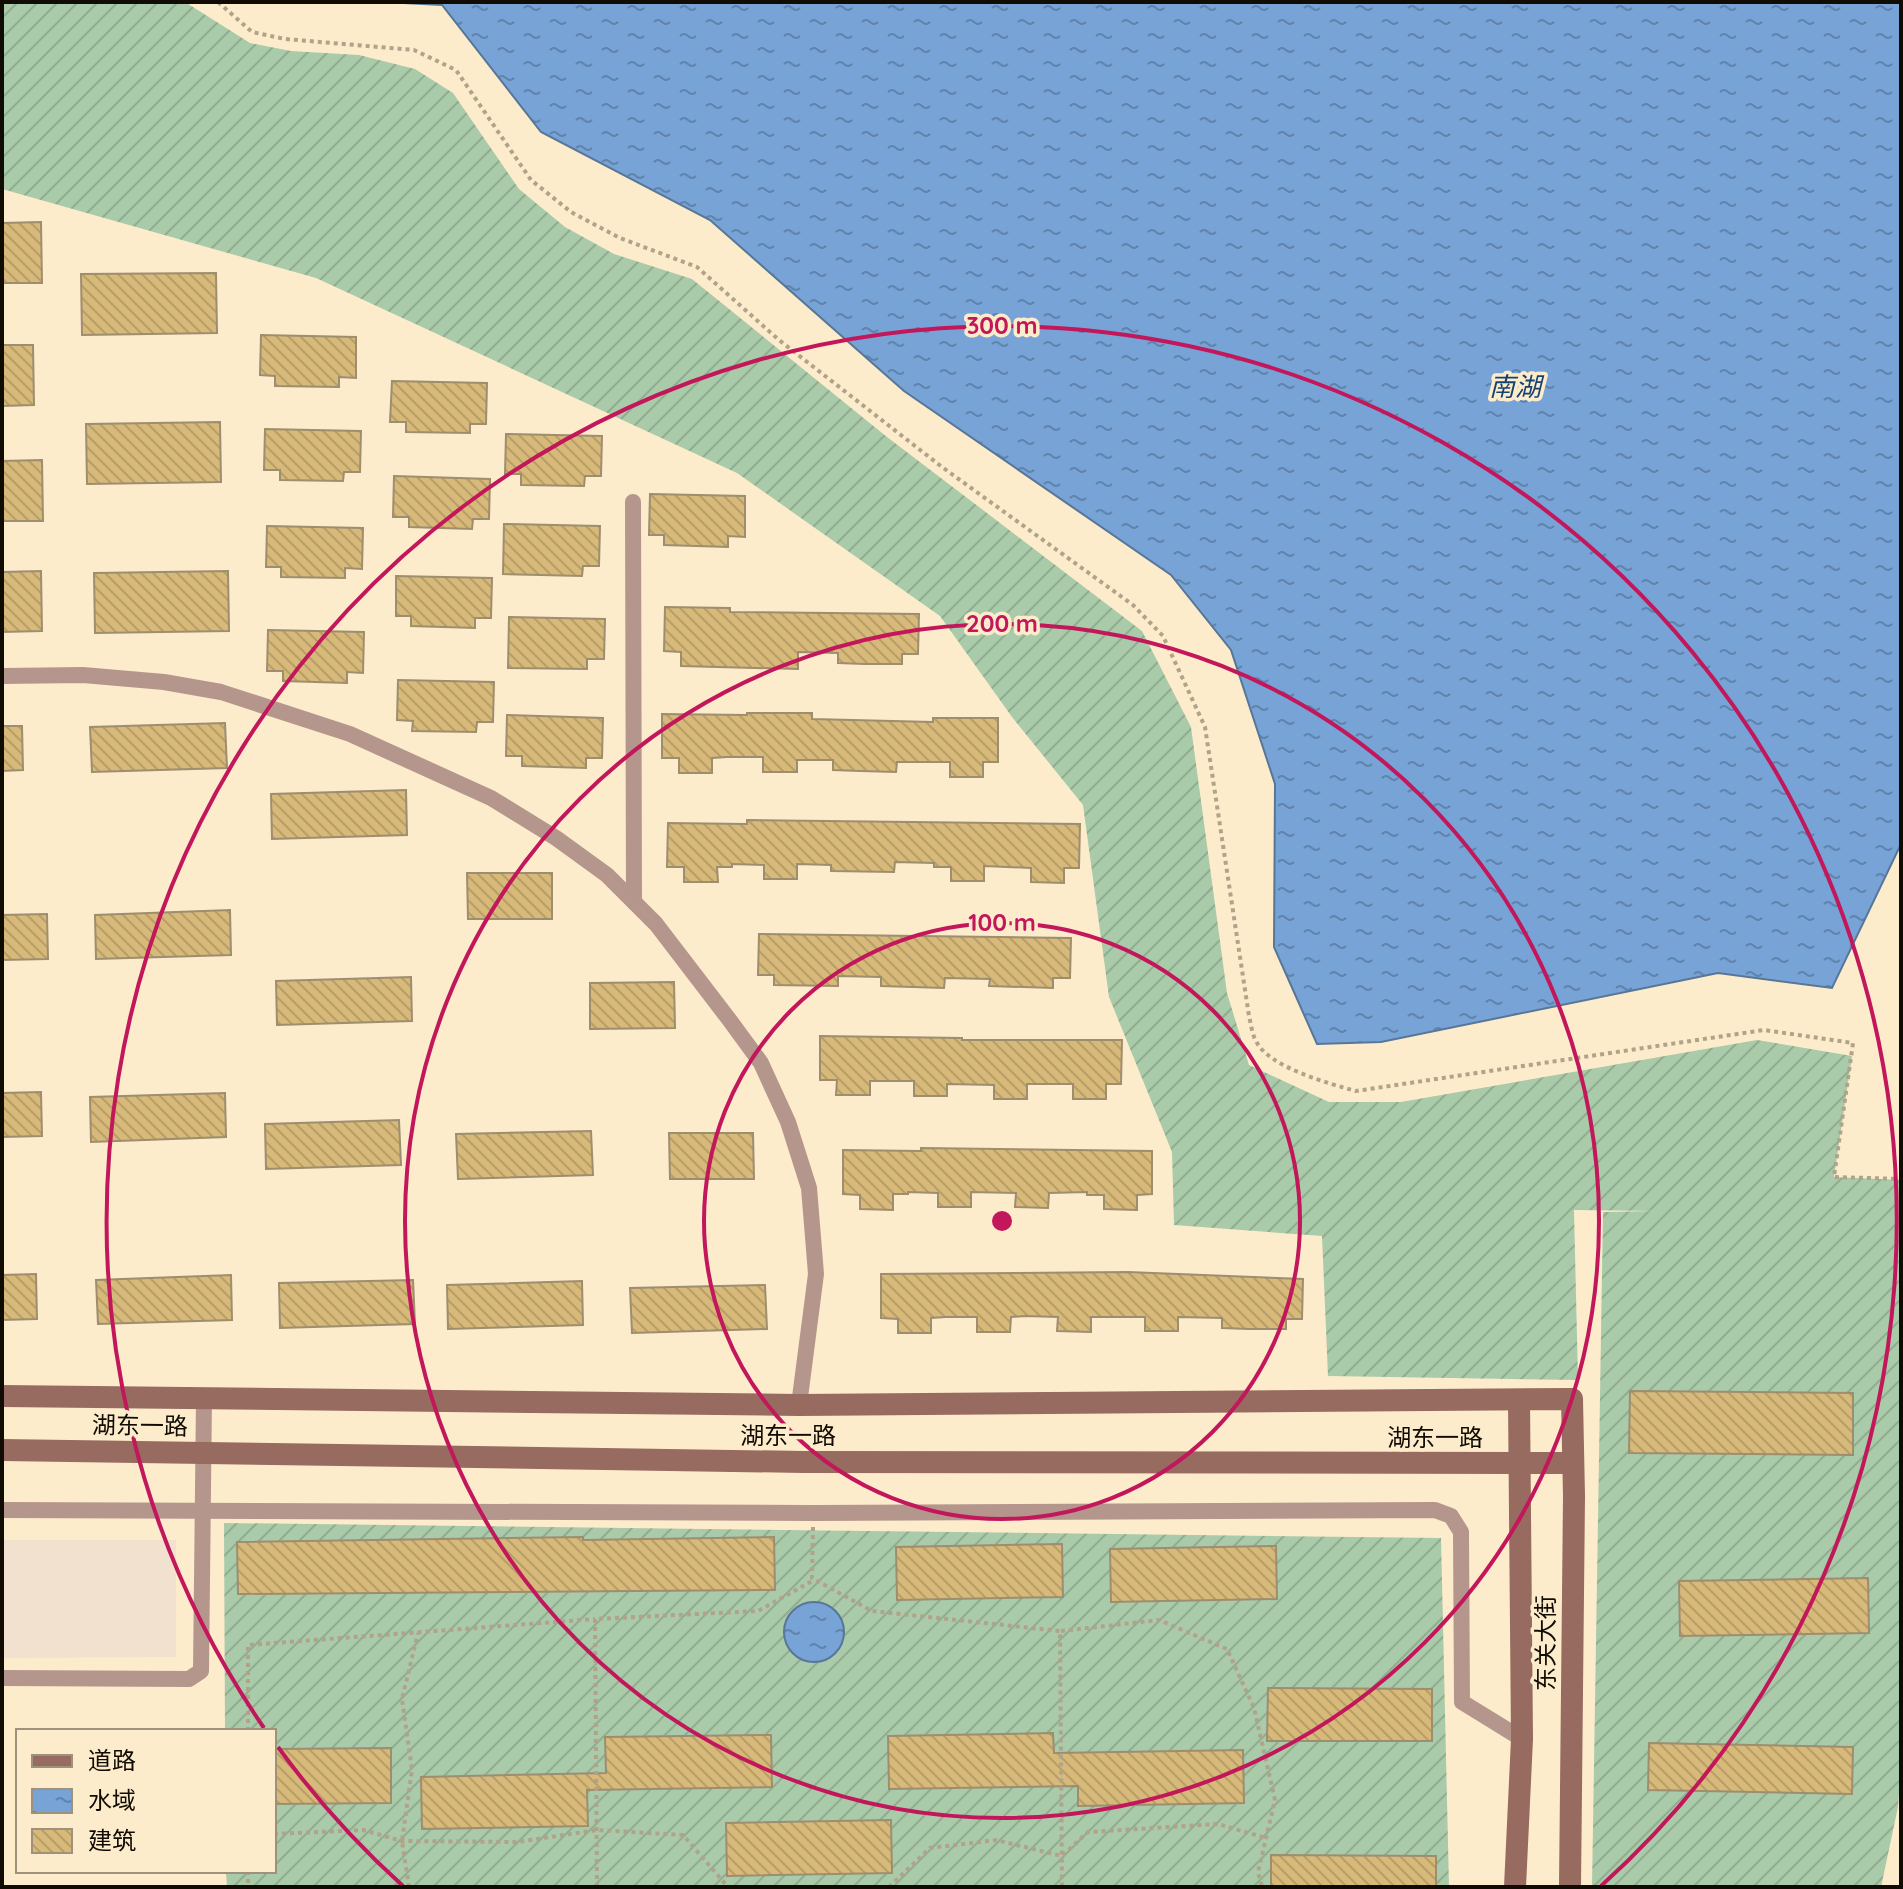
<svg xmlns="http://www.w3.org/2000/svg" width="1903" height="1889" font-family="Quicksand,'Noto Sans SC',sans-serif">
<defs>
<pattern id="garden-furrows" width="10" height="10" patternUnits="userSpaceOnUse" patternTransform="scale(2)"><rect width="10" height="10" fill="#a9cba9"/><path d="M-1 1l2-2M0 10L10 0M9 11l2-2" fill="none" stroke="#90ad90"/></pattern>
<pattern id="water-ripples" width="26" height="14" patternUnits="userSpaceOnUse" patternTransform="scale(2)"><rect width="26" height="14" fill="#77a3d6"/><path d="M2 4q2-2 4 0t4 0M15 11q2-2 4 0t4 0" fill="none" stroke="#6083ab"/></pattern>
<pattern id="building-back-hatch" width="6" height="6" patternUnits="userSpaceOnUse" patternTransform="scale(2)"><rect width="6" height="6" fill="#d7b97a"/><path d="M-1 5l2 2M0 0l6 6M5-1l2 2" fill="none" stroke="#b89e68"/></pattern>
</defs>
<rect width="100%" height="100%" fill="#fdeccc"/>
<!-- commercial -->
<path fill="#f2e1cf" d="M176,1540V1657L2,1658V1540Z"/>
<!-- garden -->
<g fill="url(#garden-furrows)">
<path d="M2,2H185L250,43L291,51L359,55L415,69L453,93L519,189L565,227L614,254L692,279L887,437L1142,631L1191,727L1227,993L1249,1065L1329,1102H1401L1757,1040L1852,1056L1834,1177L1901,1180V1769L1898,1807L1881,1887H1592L1603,1212L1656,1211L1574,1210L1578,1380L1328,1376L1322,1236L1174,1225L1172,1152L1109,997L1083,805L1012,717L940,616L737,473L316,278L2,189Z"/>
<path d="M224,1523L1441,1538L1449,1887H227L226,1871H274V1731H225Z"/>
</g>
<!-- water -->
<g fill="url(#water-ripples)" stroke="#587697" stroke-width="2">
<path d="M384,2H1901V844L1832,988L1718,973L1381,1042L1317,1044L1274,947L1275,784L1231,650L1171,575L904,391L710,220L541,132L442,5Z"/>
<circle cx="814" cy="1632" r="30"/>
</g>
<!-- building -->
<g fill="url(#building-back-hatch)" stroke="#9d8e70" stroke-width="2">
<path d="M41,222L42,283H2V223Z"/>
<path d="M216,273L217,333L82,335L81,274Z"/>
<path d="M261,335L356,337V378L339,377V387L275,386V376L260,375Z"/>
<path d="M2,345H33L34,405L2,406Z"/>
<path d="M392,381L487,383L486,424H470V433L406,432V422H390Z"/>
<path d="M220,422L221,482L87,484L86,424Z"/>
<path d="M265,429L361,431L360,472H344L343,481L280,480V470H264Z"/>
<path d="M506,434L602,436L601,476H585L584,486L521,485V474H505Z"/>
<path d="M42,460L43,521H2V461Z"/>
<path d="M394,476L490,479L489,519H473L472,529L409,527V517H393Z"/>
<path d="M650,494L745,496V537L728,536V547L664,545V535H649Z"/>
<path d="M504,524L600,526L599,566H583L582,576L503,574Z"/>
<path d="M267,526L363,528L362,569L345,568V578L281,577V567H266Z"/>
<path d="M41,571L42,631L2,632V572Z"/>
<path d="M228,571L229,631L95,633L94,573Z"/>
<path d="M396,576L492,578L491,618H475V628L411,626V616H396Z"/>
<path d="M665,607L730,608V612L919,614L918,654H902V664H865L838,663V653L798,652V669L681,666V652L664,651Z"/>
<path d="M509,617L605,619L604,659H587V669L508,668Z"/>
<path d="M268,630L364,632L363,673L347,672V683L283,681V671H267Z"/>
<path d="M398,680L494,682L493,722H477L476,732L412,731L413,721L397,720Z"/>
<path d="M747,713H812V719L933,722V718H998V762H983V777H950V762H897L896,772L860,771L833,770V760H797V772H763V757H727L712,758V773H679V758H662V714L747,715Z"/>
<path d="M507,715L603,718L602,758H586V768L522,766V756H506Z"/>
<path d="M225,723L227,768L92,772L90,727Z"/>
<path d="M2,726H22L23,770L2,771Z"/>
<path d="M406,790L407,835L272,839L271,794Z"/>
<path d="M747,820L1080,824L1079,868H1064V883L1031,882V868L984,866V881H951V867H934V863L895,862L894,872L831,871V865L797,864V879H764V865L732,864V867H717L718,882H684V867H667L668,823L747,824Z"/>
<path d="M467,873H552V919H468Z"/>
<path d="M230,910L231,955L96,959L95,915Z"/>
<path d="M47,914L48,959L2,960V915Z"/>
<path d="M759,934L1071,938L1070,978H1053V988L989,986L990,979L945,978L944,988L881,986V977L838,976V986L774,985V975H758Z"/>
<path d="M411,977L412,1021L277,1025L276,981Z"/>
<path d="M674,982L675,1028L590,1029V983Z"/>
<path d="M820,1036L962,1038V1040H1122L1121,1084H1106V1099H1073V1084H1027V1099H994V1085L947,1084V1096H914V1081H870V1095H836L837,1080H820Z"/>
<path d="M41,1092L42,1136L2,1137V1093Z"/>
<path d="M225,1093L226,1137L91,1142L90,1097Z"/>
<path d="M399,1120L401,1165L266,1169L265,1124Z"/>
<path d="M591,1131L593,1175L458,1179L456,1134Z"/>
<path d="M669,1133H753L754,1179H670Z"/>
<path d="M921,1148L1152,1151V1194L1137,1195V1210L1104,1209V1195H1087V1192L1049,1193L1048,1208L1015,1207L1016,1193L971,1192V1207H938V1193L908,1192V1194H893V1210L860,1209V1195L843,1194V1150L921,1151Z"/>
<path d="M1128,1272L1303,1279L1302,1319H1286V1329H1249L1222,1328V1318L1178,1317V1331H1145V1317H1091V1332L1057,1331L1058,1317L1025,1316L1011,1317L1010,1332H977V1317H946L931,1318V1333H898V1319L881,1318V1274Z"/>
<path d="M36,1274L37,1319L2,1320V1275Z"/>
<path d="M231,1275L232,1320L98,1324L96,1280Z"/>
<path d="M413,1280L415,1324L280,1328L279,1283Z"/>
<path d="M582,1281L583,1325L448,1329L447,1285Z"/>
<path d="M765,1285L767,1329L632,1333L630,1288Z"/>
<path d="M1630,1391L1853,1393V1455L1629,1453Z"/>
<path d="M583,1537V1540L774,1537L775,1590L238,1594L237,1542Z"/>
<path d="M1062,1544L1063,1597L897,1600L896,1547Z"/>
<path d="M1276,1546L1277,1599L1111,1602L1110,1549Z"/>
<path d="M1868,1578L1869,1633L1680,1636L1679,1581Z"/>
<path d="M1268,1688L1432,1689V1741H1267Z"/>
<path d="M1053,1733L1054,1753L1243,1750L1244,1803L1078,1806V1786L889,1789L888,1736Z"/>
<path d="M771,1735L772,1787L587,1790L588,1826L422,1829L421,1777L606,1773L605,1737Z"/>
<path d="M1649,1743L1853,1747L1852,1794L1648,1790Z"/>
<path d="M391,1748V1803L274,1804V1749Z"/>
<path d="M891,1820L892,1873L727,1876L726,1823Z"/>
<path d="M1271,1855L1436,1856V1887H1271Z"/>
</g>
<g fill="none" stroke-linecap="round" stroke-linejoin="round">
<!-- path -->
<g stroke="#b0a38a" stroke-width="4" stroke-dasharray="4 4" stroke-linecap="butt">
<path d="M218,2L252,32L285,39L414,50L456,70L531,180L571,212L620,238L697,267L779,340L942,467L1133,605L1163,636L1205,727L1249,1016C1251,1024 1252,1034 1256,1041C1268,1067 1330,1084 1356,1091L1764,1030L1853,1043L1834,1177L1901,1179"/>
<path d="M813,1527L812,1578L872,1611L1060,1631L1062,1887"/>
<path d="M1061,1631L1159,1620L1227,1649L1254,1708L1275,1800L1258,1872L1262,1887"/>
<path d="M248,1731V1645L595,1619"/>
<path d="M274,1834L363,1830L402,1841L517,1842L597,1830L683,1835L728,1887"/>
<path d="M248,1871V1887"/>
<path d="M409,1887L402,1841L412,1770L402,1699L418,1633"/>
<path d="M597,1887L595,1619L758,1611L814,1580"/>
<path d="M889,1887L930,1848L996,1840L1062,1856L1088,1832L1218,1824L1266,1838"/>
</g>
<!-- street -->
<g stroke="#b5968d" stroke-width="16">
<path d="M633,502L634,902"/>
<path d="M2,676L83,675L164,682L221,692L350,734L491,798L556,838L607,875L656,924L728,1018L761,1063L788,1122L809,1188L816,1274L799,1405"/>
<path d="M2,1510L813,1513L1435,1510L1451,1516L1461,1532L1462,1702L1522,1739"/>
<path d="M2,1678L189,1679L201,1671L204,1398"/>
</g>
<!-- secondary -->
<g stroke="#976b5f" stroke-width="22">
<path d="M2,1396L799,1405L1572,1399L1574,1496L1570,1887"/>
<path d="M2,1450L804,1462L1573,1463"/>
<path d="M1515,1887L1522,1739L1519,1400"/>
</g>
</g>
<!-- distance rings -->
<g fill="none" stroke="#c2185b" stroke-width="4">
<circle cx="1002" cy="1221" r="298"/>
<circle cx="1002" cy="1221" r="597"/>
<path d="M403 1886A895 895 0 0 1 278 1747M264 1728A895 895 0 1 1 1601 1886"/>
</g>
<g text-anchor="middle" stroke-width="7" stroke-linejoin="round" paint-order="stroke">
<!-- street labels -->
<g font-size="24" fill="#110c03" stroke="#fdeccc">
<text transform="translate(140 1426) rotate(1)" y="8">湖东一路</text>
<text x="788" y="1444">湖东一路</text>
<text x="1435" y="1446">湖东一路</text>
<text transform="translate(1546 1643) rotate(-90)" y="8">东关大街</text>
</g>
<!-- water labels -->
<g font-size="26" font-style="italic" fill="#144271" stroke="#fdeccc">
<text x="1515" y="396">南湖</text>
</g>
</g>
<circle cx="1002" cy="1221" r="12" fill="#c2185b" stroke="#fdeccc" stroke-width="4"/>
<g font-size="24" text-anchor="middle" font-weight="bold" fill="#c2185b" stroke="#fdeccc" stroke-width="7" stroke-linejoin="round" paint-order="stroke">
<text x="1002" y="334">300 m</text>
<text x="1002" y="632">200 m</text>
<text x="1002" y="931">100 m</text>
</g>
<!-- border -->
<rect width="1903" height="1889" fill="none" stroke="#110c03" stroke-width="8"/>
<!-- legend -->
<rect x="16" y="1729" width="260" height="144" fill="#fdeccc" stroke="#9f927c" stroke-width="2"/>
<rect x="32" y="1755" width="40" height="12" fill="#976b5f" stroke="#9f927c" stroke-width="2"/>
<text x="88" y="1769" font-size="24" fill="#110c03">道路</text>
<rect x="32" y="1789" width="40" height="24" fill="url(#water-ripples)" stroke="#9f927c" stroke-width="2"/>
<text x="88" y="1809" font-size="24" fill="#110c03">水域</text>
<rect x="32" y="1829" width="40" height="24" fill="url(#building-back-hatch)" stroke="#9f927c" stroke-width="2"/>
<text x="88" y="1849" font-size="24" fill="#110c03">建筑</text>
</svg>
